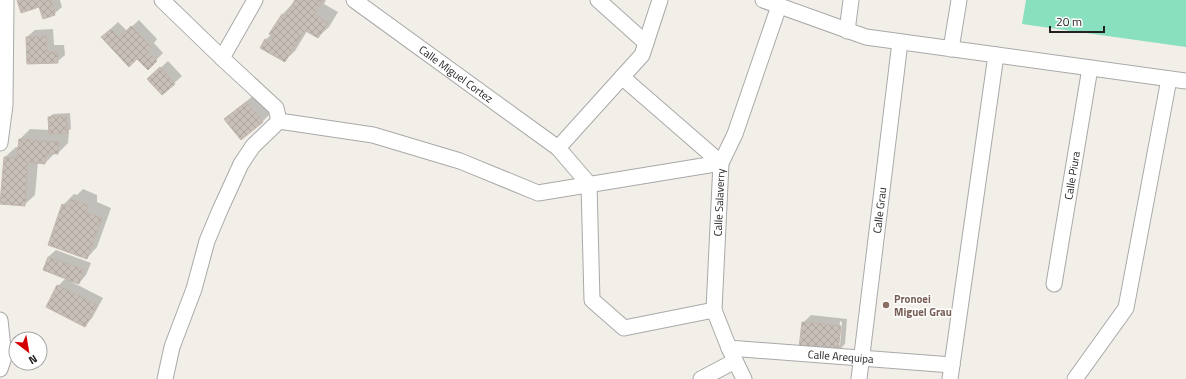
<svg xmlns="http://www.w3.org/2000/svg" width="1186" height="379" font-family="'Titillium Web',sans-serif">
<defs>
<pattern id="building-cross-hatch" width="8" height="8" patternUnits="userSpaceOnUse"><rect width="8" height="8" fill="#c7bfb8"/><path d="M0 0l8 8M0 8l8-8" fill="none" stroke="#aba49e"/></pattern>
</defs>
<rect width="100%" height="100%" fill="#f2efe9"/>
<!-- pitch -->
<path fill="#88e0be" d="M1026,0H1186V47L1022,24Z"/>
<!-- shadow -->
<g fill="#0003" fill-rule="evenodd">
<path d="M18,0H60L62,7L54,14L40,6Z"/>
<path d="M296,0H326L324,4L338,12L329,27L318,37L307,31L295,51L284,61L265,40L272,34L282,15Z"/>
<path d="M139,20L157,39L154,43L163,53L148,68L137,57L102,37L118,22L127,31Z"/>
<path d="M53,29L54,45H64L65,55L57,62L27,37L35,30Z"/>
<path d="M168,61L182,76L162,94L156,72Z"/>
<path d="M254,95L270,114L262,122L225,119Z"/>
<path d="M70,113L71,129L68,131L69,132L68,143L58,153H55L45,163L38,162L35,195L24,205L5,157L16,147H19L20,139L30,129L50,130L49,117L53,114Z"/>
<path d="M83,189L97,195V202L111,208L97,247L87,258L63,205L74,194L77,195Z"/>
<path d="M56,250L91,263L86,275L79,283L72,280V282L103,298L92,318L85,326L58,286L66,278L48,257Z"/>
<path d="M811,315L847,319L845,344L838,351L803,323ZM840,321L842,322L840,345H838Z"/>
</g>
<!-- building -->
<g fill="url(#building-cross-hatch)" stroke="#c4b6ab">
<path d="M17,0H51L55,15L43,19L39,7L21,13Z"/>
<path d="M295,0H323L314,14L328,23L318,38L304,30L285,62L260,48L265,39L270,43L274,36L269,34L282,14L285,16Z"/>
<path d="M131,26L151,47L147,51L157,61L148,70L137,59L129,67L101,37L111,29L119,38Z"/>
<path d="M46,36L47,52H57L58,63L27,64L26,37Z"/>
<path d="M160,67L175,84L162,95L147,79Z"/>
<path d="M246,102L263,122L241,140L224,119Z"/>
<path d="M66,116L68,133L49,134L48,117Z"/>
<path d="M19,139L59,142L58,154L46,153L45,164L28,162L25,206L0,204L4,157L17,158Z"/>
<path d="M71,199L87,205V213L102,218L87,259L48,245L62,204L69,207Z"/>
<path d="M48,257L84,270L79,284L43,270Z"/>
<path d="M57,285L97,305L85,327L46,307Z"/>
<path d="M802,322L841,326L838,352L799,348Z"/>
</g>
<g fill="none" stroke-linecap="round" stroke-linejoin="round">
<!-- minor casing -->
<g stroke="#a9a9a9" stroke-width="17">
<g id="minor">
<path d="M162,0L222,58L276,108L279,121L373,135L460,161L538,193L721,163"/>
<path id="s1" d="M354,0L558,148L589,184L592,300L624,328L714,310"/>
<path d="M598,0L646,43"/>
<path d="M763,0L866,37L1186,81"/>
<path d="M847,31L851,0"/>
<path d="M951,49L959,0"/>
<path d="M222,58L255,0"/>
<path d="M622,77L721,163"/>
<path d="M0,143L5,105L6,0"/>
<path d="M558,148L642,55L660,0"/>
<path id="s2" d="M1054,284L1090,68"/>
<path d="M0,320L4,357L0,369"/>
<path id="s3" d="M729,348L952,365"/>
<path d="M165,379L172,347L194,289L207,241L220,210L241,164L253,146L279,121"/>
<path d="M701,379L735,361"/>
<path id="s4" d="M744,379L729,348L714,310L721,163L735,134L779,6"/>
<path id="s5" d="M859,379L900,42"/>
<path d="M950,379L996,55"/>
<path d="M1075,379L1126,308L1169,79"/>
</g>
</g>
<!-- minor -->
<use href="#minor" stroke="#fff" stroke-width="15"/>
</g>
<!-- markers -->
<circle fill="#8d6e63" stroke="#fff" stroke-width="1.5" cx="886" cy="305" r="4"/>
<g text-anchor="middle" stroke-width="3" stroke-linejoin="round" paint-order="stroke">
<!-- street labels -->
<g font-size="11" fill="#222" stroke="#fff">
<text dy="4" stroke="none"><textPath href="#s1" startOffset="126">Calle Miguel Cortez</textPath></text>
<text dy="4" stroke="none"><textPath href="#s2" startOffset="110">Calle Piura</textPath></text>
<text dy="4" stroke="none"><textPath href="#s4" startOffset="183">Calle Salaverry</textPath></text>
<text dy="4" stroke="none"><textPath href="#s5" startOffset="170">Calle Grau</textPath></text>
<text dy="4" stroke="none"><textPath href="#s3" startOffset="112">Calle Arequipa</textPath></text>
</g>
<!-- education labels -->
<g font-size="11" font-weight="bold" fill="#785e54" stroke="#fff" text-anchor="start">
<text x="894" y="303">Pronoei<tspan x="894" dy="13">Miguel Grau</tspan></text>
</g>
</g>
<!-- north arrow -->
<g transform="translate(28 351) rotate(149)"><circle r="19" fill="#ffffff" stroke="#a7a7a7"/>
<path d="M0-3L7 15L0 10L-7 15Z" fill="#d40000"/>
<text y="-6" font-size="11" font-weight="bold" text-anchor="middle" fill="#222222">N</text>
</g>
<!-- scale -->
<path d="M1050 26v6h54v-6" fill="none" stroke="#222222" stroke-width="2"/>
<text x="1056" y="26" font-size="12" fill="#222222" stroke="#ffffff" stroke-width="3" paint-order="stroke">20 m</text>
</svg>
